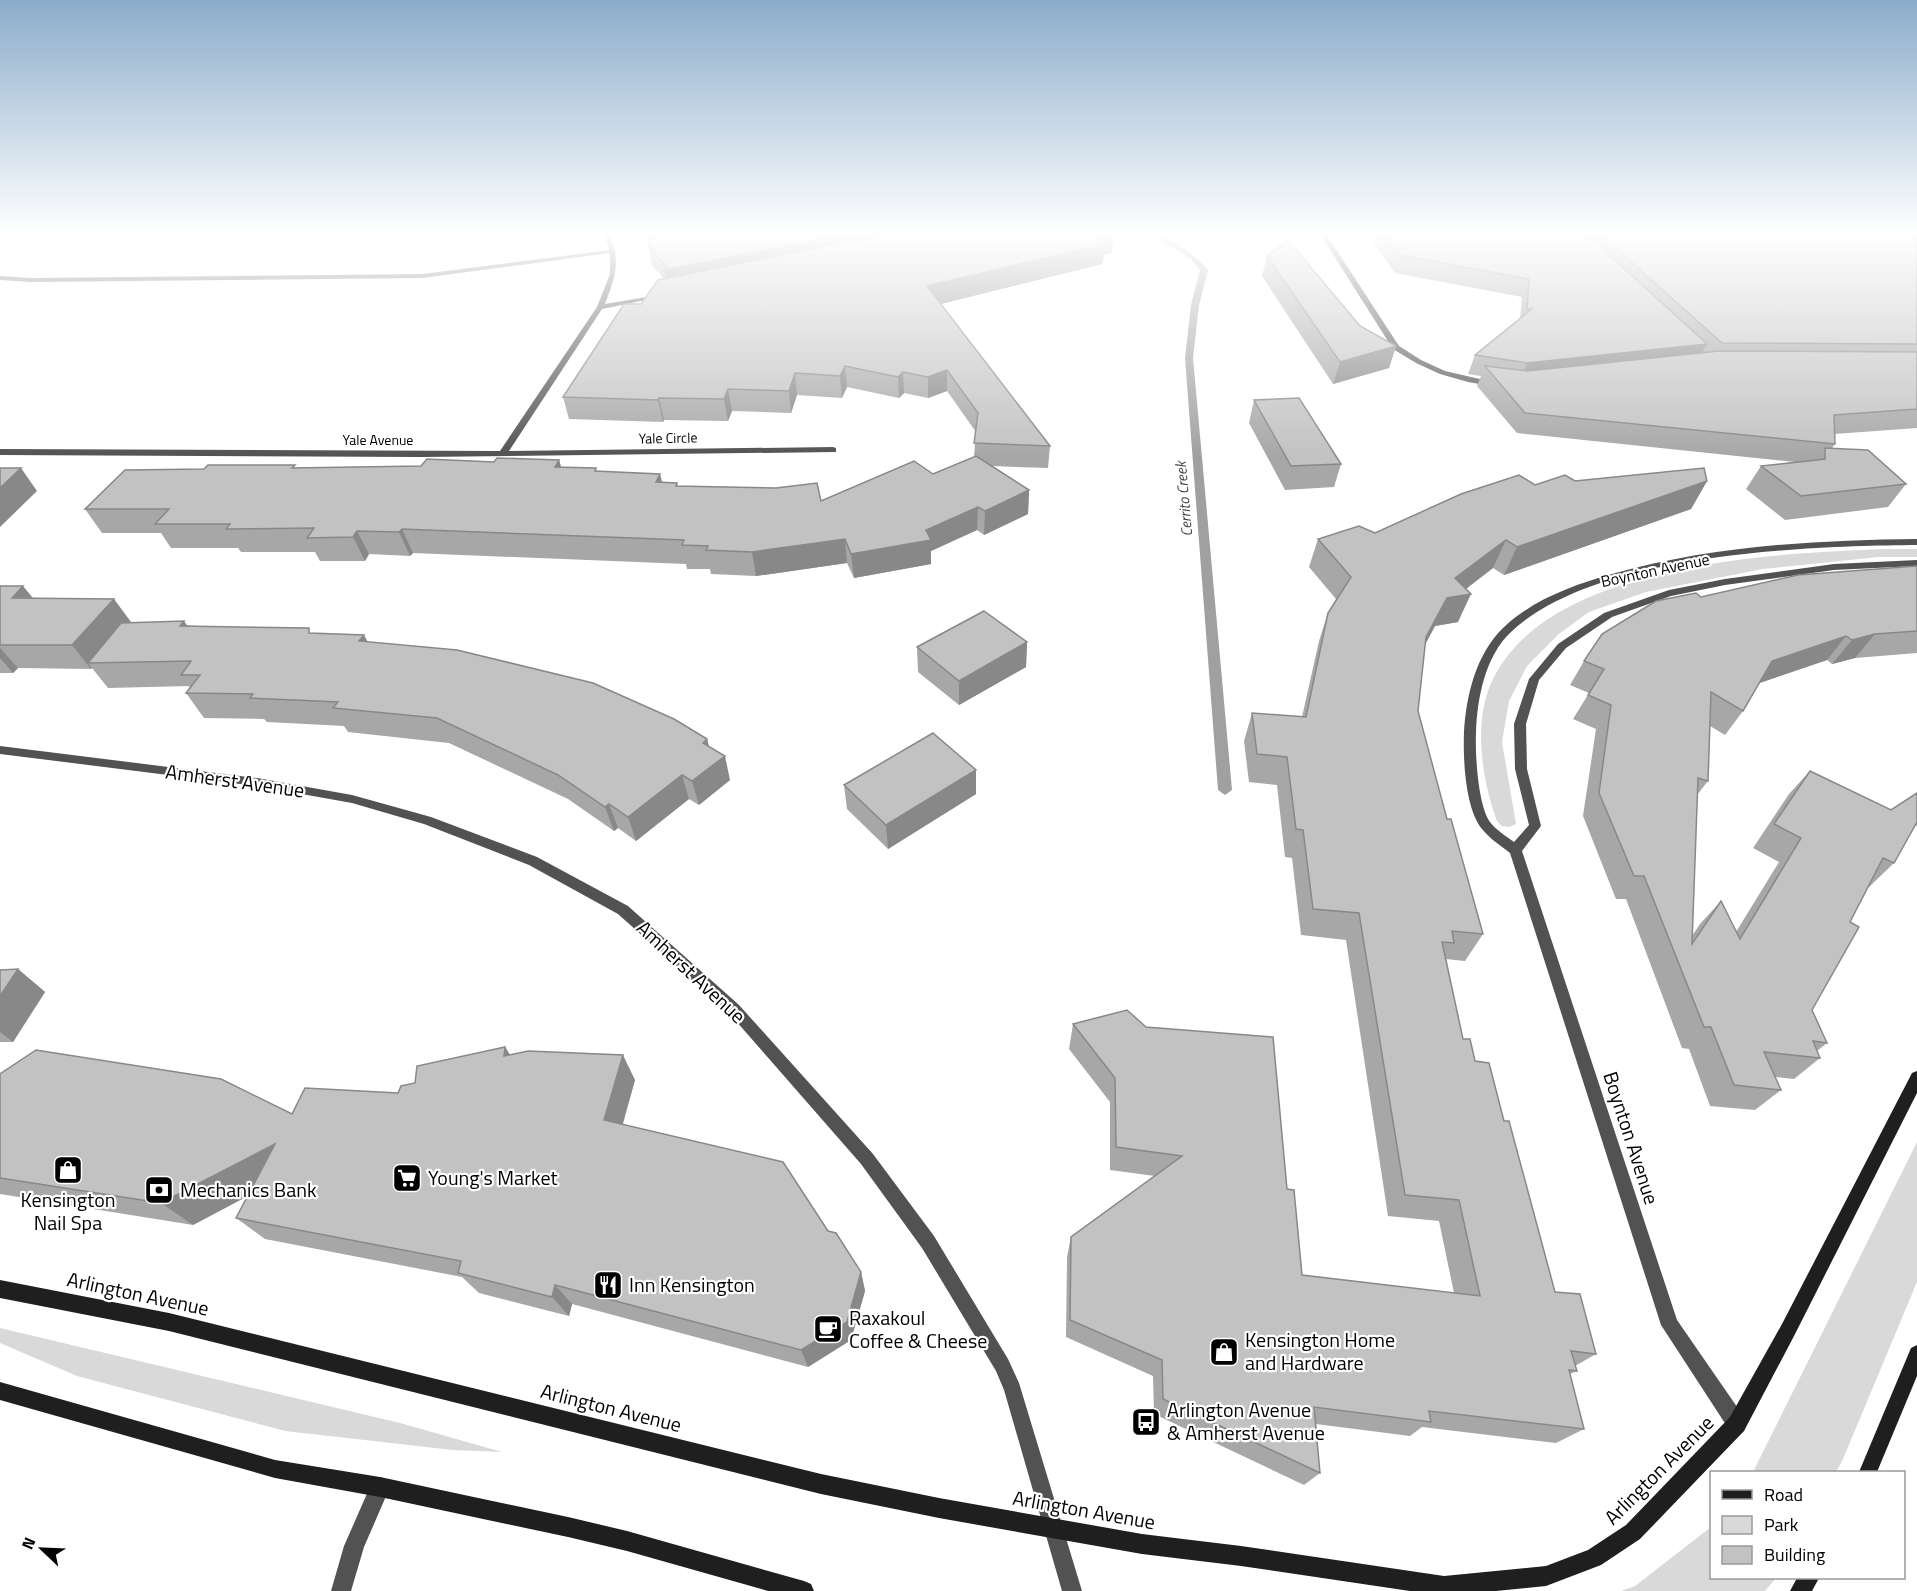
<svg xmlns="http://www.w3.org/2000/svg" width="1917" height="1591" font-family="'Titillium Web',sans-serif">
<rect width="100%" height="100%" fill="#fff"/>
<!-- green -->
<g fill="#d9d9d9">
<path d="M1886,549H1917V557H1878L1763,569L1646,592L1589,612L1559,634L1527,666L1509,701L1502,742L1516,824L1509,827L1502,826L1497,821C1481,778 1472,717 1495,675C1555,563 1774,553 1886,549Z"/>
<path d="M1917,1142V1282L1843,1459L1836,1472H1753Z"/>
<path d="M0,1328L400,1423L502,1452L453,1450L285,1431L77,1376L0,1343Z"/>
<path d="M1711,1527L1712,1578H1776L1765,1591H1621L1635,1586Z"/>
</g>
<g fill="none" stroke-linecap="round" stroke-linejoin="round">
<!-- stream -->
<path fill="#a0a0a0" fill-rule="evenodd" d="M1149,234C1169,234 1196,255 1208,270L1199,305L1193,358L1232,790L1225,795L1218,790L1185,358L1191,305L1200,270L1191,259Z"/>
<!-- minor -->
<g fill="#525252" fill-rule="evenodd">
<path d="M604,234H610C621,263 615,277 605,304L658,295L661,297L602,309L509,451L833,447L836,448V452L421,457L0,455V449L500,451L597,307L610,274V253L423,278L31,282L0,280V276L31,278L423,274L609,250Z"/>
<path d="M1320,234H1326L1399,346L1421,360L1445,371L1497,383V387L1468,382L1440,374L1416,363L1393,349Z"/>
<path d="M1917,539V545C1806,546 1595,553 1511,632C1485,656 1477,699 1476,733C1475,754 1478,805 1490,822C1496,830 1506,836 1514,842L1529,825L1515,769L1514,724L1529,679L1558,644L1604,613L1669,590L1725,579L1834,564L1917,560V566L1834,570L1725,585L1671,596L1612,617L1566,648L1539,680L1526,724L1527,769L1541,826L1522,851L1677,1320L1744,1417L1746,1424L1744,1431L1737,1433L1730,1431L1661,1325L1510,853C1500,845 1490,839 1482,829C1465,808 1463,759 1464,732C1466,696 1476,654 1503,628C1532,600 1573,585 1612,574C1711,546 1815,540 1917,539Z"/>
<path d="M0,746L257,778L352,795L431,817L537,857L628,906L739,1005L873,1154L934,1236L1008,1359L1019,1383L1082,1591H1062L1004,1390L996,1371L922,1248L861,1164L729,1013L618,914L529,865L424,824L352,803L257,786L0,754Z"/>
<path d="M380,1477L387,1480L390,1487L364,1547L351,1591H331L344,1546L373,1480Z"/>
</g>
<!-- secondary -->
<g fill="#1f1f1f" fill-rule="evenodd">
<path d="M1917,1071V1093L1794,1336L1744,1431L1640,1539L1601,1565L1546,1586L1496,1591H1410L1241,1566L1142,1554L939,1518L821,1494L169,1331L0,1298V1280L169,1313L821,1474L939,1498L1142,1534L1241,1546L1444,1576L1546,1566L1588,1550L1626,1525L1730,1417L1782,1324L1912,1073Z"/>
<path d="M1917,1345V1376L1877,1472H1859L1911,1348Z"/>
<path d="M0,1382L275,1460L380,1477L568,1517L627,1531L804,1581L811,1584L814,1591H768L627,1551L568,1537L380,1497L275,1478L0,1400Z"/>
<path d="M1797,1578H1819L1812,1591H1790Z"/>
</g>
</g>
<!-- wall -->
<g fill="#a7a7a7">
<path d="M646,234H1114L1112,253L1104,255L1102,264L941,304L1050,446L1048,468L991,466L1029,490L1028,514L984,535L977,530L931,551V564L854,578L847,563L756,576L711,574L710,569H687L686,564L413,553L410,556L369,554L365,561H320L315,552H241L238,548H171L161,533H102L85,509L204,469L421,466L494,462L559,460L561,467L596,468L597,472L662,483H677L678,486L821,501L933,474L974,457L976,432L947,391L928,398L904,393L899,398L847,387L842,398L797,395L791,413L732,411L728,421L664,420L663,422L569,419L563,397L641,304L664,279L652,265Z"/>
<path d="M1368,234H1586L1589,237L1591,234H1917V428L1834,434L1835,444L1832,448L1906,484L1888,507L1785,520L1746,489L1761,466L1795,462L1517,433L1477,386L1481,376L1468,374L1475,355L1520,319L1522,297L1395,273Z"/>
<path d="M1267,256L1360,326L1396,346L1389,368L1333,384L1262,276Z"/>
<path d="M1254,400L1341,464L1334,487L1285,490L1249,423Z"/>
<path d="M1575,481H1707L1691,509L1504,575L1493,568L1466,589L1458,622L1435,626L1425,645L1418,711L1447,819L1483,934L1465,961L1446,959L1463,1039L1504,1121L1555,1292L1596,1354L1575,1366L1577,1371L1570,1374L1584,1429L1556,1443L1422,1427L1410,1436L1316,1424L1320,1473L1304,1485L1154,1414L1153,1376L1066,1337L1067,1257L1071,1237L1155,1176L1110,1170V1102L1069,1049L1073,1024L1287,1189L1302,1275L1454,1293L1439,1221L1388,1216L1346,940L1301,935L1292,858L1285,857L1277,785L1249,782L1244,741L1252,713L1302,717L1319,641L1328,613L1336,599L1309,567L1318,539L1375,533L1535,485Z"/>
<path d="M1917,566V653L1855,658L1832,664L1827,660L1759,683L1743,711L1725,735L1710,726L1708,781L1697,795L1692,936L1700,924L1721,901L1736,932L1779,862L1753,848L1789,794L1810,771L1891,810L1917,793V826L1915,825L1894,863L1869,887L1868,886L1850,922L1812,1010L1827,1043L1817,1051L1820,1058L1794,1079L1775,1077L1781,1090L1755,1110L1710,1106L1689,1049L1682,1048L1626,899H1616L1583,816L1596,729L1573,719L1589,693L1570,685L1584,661L1701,597Z"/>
<path d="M0,586L33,598L131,622L313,633L368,642L707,739L709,747L730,780L699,805L689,799L636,841L618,828L614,831L568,799L449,743L348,732L344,726L267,722L264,719L204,718L186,693L190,688L189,686L108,688L92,668L91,669L18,668L13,673H0Z"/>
<path d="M1027,642L1026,667L959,705L918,672L917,647Z"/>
<path d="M844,785L976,794L888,849L847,809Z"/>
<path d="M18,969L45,992L13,1042H0V970Z"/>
<path d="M505,1047L510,1055L635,1080L623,1124L828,1231L861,1272L865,1291L851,1340L808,1367L572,1304L569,1316L479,1293L462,1277L265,1239L236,1218L248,1196L193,1225L0,1194V1074L292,1114L398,1093L415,1083Z"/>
</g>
<!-- shaded-wall -->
<g fill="#888">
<path d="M848,234H945L669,290L664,270Z"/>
<path d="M1111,234H1114L1112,253L1104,255L1102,264L928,307L927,286Z"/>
<path d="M1707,344L1697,363L1519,383L1527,363Z"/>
<path d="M1396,346L1389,368L1333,384L1340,362Z"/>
<path d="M845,366L847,387L842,398L840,376Z"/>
<path d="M947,370V391L928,398V377Z"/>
<path d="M903,372L904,393L899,398L898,377Z"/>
<path d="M795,373L797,395L791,413L789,391Z"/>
<path d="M728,389L732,411L728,421L724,399Z"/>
<path d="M659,398L664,420L663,422L658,400Z"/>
<path d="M559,460L566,483L555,467Z"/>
<path d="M21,468L37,491L0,527V488Z"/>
<path d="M660,474L666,497L656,482Z"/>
<path d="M1707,481L1691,509L1504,575L1517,547Z"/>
<path d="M1029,490L1028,514L984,535L985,511Z"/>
<path d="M978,507L977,530L931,551V564L854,578L851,554L926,530Z"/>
<path d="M402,529L413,553L410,556L399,532Z"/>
<path d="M357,531L369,554L365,561L353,537Z"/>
<path d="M845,539L847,563L756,576L752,552Z"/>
<path d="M1506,540L1493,568L1455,597L1471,594L1458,622L1435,626L1414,665L1426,637L1455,578Z"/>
<path d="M23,586L42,609L12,598Z"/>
<path d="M114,599L131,622L88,663L92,668L91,669L72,645Z"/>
<path d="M184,621L201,646L180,626Z"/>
<path d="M1875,634L1855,658L1832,664L1852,640Z"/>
<path d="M364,635L377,659L359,641Z"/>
<path d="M1846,636L1827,660L1754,685L1772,661Z"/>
<path d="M1027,642L1026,667L959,705V681Z"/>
<path d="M0,648L18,668L13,673L0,658Z"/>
<path d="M707,739L713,763L703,743Z"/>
<path d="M725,756L730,780L699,805L692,781Z"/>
<path d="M976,770V794L888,849L886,825Z"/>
<path d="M682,775L689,799L636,841L628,817Z"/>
<path d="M609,804L618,828L614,831L605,807Z"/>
<path d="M18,969L45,992L13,1042L0,1032V996Z"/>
<path d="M505,1047L521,1072L504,1056Z"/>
<path d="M623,1055L635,1080L617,1143L604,1120Z"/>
<path d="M275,1144L302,1167L193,1225L161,1203Z"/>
<path d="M861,1272L865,1291L851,1340L808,1367L801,1350Z"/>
<path d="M555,1285L572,1304L569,1316L552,1297Z"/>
</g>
<!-- building -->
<g fill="#c2c2c2" stroke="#888" stroke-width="1.5">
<path d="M648,234H848L664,270L667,267L648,245H652L647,239L651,238Z"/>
<path d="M885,234H1111L1100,236L1105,239L1099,241L1104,244L927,286L1050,446L974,443L978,413L947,370L928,377L903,372L898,377L845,366L840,376L795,373L789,391L728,389L724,399L659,398L658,400L563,397L624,304H641L658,280Z"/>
<path d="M1385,234H1586L1707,344L1527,363L1475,355L1533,308L1527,310L1529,279L1400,255Z"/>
<path d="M1600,234H1917V344L1722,343Z"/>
<path d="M1288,240L1360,326L1396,346L1340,362L1267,256Z"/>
<path d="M1719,351L1917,352V409L1834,415L1835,444L1525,413L1485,366L1528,371Z"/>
<path d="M1299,398L1341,464L1291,466L1254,400Z"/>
<path d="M1825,448L1868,450L1906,484L1801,496L1761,466L1825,459Z"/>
<path d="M976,456L1029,490L985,511L978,507L926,530L931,540L851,554L845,539L752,552L706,550L708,546L682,545L684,540L402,529L399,532L357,531L353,537L307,538L314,528L226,529L230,524H155L169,509H85L125,470L204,469L208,465H295L292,468L421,466L427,459L494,462L497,458L559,460L555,467L596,468L595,471L660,474L656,482L677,483L676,486L776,488L817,483L821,501L914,461L933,474Z"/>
<path d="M0,468H21L0,488Z"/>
<path d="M1704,468L1707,481L1517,547L1506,540L1455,578L1471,594L1447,598L1426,637L1418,711L1447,819H1451L1483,934L1452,931L1454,943L1442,942L1463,1039H1470L1475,1061L1489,1063L1504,1121H1509L1555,1292L1580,1294L1596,1354L1571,1351L1577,1371L1569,1370L1584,1429L1429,1411L1431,1422L1314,1407L1320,1473L1163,1399L1162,1360L1070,1320L1071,1237L1182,1156L1116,1147L1115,1078L1073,1024L1127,1010L1146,1027L1273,1037L1287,1189L1294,1190L1302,1275L1480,1296L1459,1200L1405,1195L1359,913L1313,909L1303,830L1296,829L1287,757L1257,754L1252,713L1306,717L1328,613L1351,577L1318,539L1359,526L1375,533L1461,494L1519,475L1535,485L1565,475L1575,481Z"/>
<path d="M1917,566V631L1875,634L1852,640L1846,636L1772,661L1743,711L1711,692L1708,781L1698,778L1692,944L1721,901L1740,939L1801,838L1774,824L1810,771L1891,810L1917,793V822L1894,863L1883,858L1850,922L1859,927L1812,1010L1827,1043L1813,1041L1820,1058L1764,1052L1781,1090L1734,1085L1711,1027H1704L1644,876H1634L1599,793L1611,705L1588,695L1604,669L1584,661L1602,634L1656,601L1696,593L1701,597L1798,575Z"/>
<path d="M0,586H23L12,598L114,599L72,645H0Z"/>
<path d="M984,611L1027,642L959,681L917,647Z"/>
<path d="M184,621L180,626L309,628V633L364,635L359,641L457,650L593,683L674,719L707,739L703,743L725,756L692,781L682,775L628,817L609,804L605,807L558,775L437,718L333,708L338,702L250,698L253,694L186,693L200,675H181L191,661L88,663L121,623Z"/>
<path d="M933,733L976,770L886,825L844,785Z"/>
<path d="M18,969L0,996V970Z"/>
<path d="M505,1047L504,1056L528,1051L623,1055L604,1120L783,1162L828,1231L836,1233L861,1272L847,1322L801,1350L555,1285L552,1297L458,1273L461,1261L236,1218L275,1144L161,1203L0,1178V1074L36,1050L221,1079L292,1114L305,1088L398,1093L401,1086L415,1083L417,1066Z"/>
</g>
<!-- sky -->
<linearGradient id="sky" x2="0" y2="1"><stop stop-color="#8baccb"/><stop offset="0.51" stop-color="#fff"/><stop offset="1" stop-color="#fff" stop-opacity="0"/></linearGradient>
<rect width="1917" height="457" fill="url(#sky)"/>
<!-- icons -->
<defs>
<g id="shop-square" transform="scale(1.5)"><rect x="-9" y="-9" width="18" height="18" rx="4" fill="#000" stroke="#fff"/><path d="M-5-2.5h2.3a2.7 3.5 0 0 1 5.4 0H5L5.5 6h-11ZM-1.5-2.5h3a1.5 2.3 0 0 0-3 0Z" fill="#fff"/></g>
<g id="supermarket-square" transform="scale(1.5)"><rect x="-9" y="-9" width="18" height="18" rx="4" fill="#000" stroke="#fff"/><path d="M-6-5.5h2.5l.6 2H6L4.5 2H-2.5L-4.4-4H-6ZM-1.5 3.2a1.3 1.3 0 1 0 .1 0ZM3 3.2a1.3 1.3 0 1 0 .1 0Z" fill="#fff"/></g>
<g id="bank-square" transform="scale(1.5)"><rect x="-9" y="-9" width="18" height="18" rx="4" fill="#000" stroke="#fff"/><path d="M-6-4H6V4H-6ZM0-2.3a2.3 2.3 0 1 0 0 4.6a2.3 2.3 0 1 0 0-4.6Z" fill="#fff"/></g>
<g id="restaurant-square" transform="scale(1.5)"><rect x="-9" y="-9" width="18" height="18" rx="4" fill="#000" stroke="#fff"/><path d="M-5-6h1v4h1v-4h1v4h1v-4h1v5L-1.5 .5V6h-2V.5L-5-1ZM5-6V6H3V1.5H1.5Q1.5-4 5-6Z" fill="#fff"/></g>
<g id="cafe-square" transform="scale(1.5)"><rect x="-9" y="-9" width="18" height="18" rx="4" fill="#000" stroke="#fff"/><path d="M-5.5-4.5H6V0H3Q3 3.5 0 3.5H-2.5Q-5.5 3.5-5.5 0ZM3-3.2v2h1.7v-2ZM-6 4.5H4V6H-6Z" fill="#fff"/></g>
<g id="bus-square" transform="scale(1.5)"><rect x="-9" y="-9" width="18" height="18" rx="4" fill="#000" stroke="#fff"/><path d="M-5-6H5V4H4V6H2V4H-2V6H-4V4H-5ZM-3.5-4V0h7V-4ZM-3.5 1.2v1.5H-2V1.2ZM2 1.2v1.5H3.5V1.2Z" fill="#fff"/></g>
</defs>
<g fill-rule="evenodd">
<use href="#shop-square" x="68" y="1170"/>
<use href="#supermarket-square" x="407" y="1178"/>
<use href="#bank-square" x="159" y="1190"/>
<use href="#restaurant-square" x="608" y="1285"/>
<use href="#cafe-square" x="828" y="1329"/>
<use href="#shop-square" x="1224" y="1352"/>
<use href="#bus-square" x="1146" y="1422"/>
</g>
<g text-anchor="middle" stroke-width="4.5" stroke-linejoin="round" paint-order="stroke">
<!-- far-street labels -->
<g font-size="14" fill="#000" stroke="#fff">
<text transform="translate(668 438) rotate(-1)" y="5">Yale Circle</text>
<text x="378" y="445">Yale Avenue</text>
</g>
<!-- far-water labels -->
<g font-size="15" font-style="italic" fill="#414141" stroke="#fff">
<text transform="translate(1184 499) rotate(-95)" y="5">Cerrito Creek</text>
</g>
<!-- street labels -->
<g font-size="16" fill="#000" stroke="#fff">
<text transform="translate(1655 570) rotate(-12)" y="6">Boynton Avenue</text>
</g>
<!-- near-street labels -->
<g font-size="20" fill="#000" stroke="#fff">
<text transform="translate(235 781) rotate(8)" y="7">Amherst Avenue</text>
<text transform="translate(691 972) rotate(43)" y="7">Amherst Avenue</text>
<text transform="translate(1631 1138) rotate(72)" y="7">Boynton Avenue</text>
<text transform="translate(138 1294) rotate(12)" y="7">Arlington Avenue</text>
<text transform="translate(611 1408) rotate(14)" y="7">Arlington Avenue</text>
<text transform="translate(1659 1470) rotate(-45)" y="7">Arlington Avenue</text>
<text transform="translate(1084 1510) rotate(10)" y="7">Arlington Avenue</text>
</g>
<!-- near-poi labels -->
<g font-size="20" fill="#000" stroke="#fff" text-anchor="start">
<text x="428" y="1185">Young's Market</text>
<text x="180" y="1197">Mechanics Bank</text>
<text x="68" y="1207" text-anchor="middle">Kensington<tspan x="68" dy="23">Nail Spa</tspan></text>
<text x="629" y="1292">Inn Kensington</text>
<text x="849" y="1325">Raxakoul<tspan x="849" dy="23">Coffee &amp; Cheese</tspan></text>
<text x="1245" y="1347">Kensington Home<tspan x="1245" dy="23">and Hardware</tspan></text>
<text x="1167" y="1417">Arlington Avenue<tspan x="1167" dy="23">&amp; Amherst Avenue</tspan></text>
</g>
</g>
<!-- legend -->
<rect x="1710" y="1471" width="195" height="108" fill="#ffffff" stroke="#999999" stroke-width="1.5"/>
<rect x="1722" y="1490" width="30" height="9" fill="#1f1f1f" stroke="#999999" stroke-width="1.5"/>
<text x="1764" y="1501" font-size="18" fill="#000000">Road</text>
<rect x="1722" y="1516" width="30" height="18" fill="#d9d9d9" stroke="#999999" stroke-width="1.5"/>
<text x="1764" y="1531" font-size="18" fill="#000000">Park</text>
<rect x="1722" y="1546" width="30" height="18" fill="#c2c2c2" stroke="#999999" stroke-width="1.5"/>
<text x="1764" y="1561" font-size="18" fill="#000000">Building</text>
<!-- north arrow -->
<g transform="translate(42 1549) rotate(293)" stroke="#ffffff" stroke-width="4.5" paint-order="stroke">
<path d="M0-4.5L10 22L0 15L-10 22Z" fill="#000000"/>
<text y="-9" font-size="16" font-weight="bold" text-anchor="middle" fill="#000000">N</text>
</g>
</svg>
